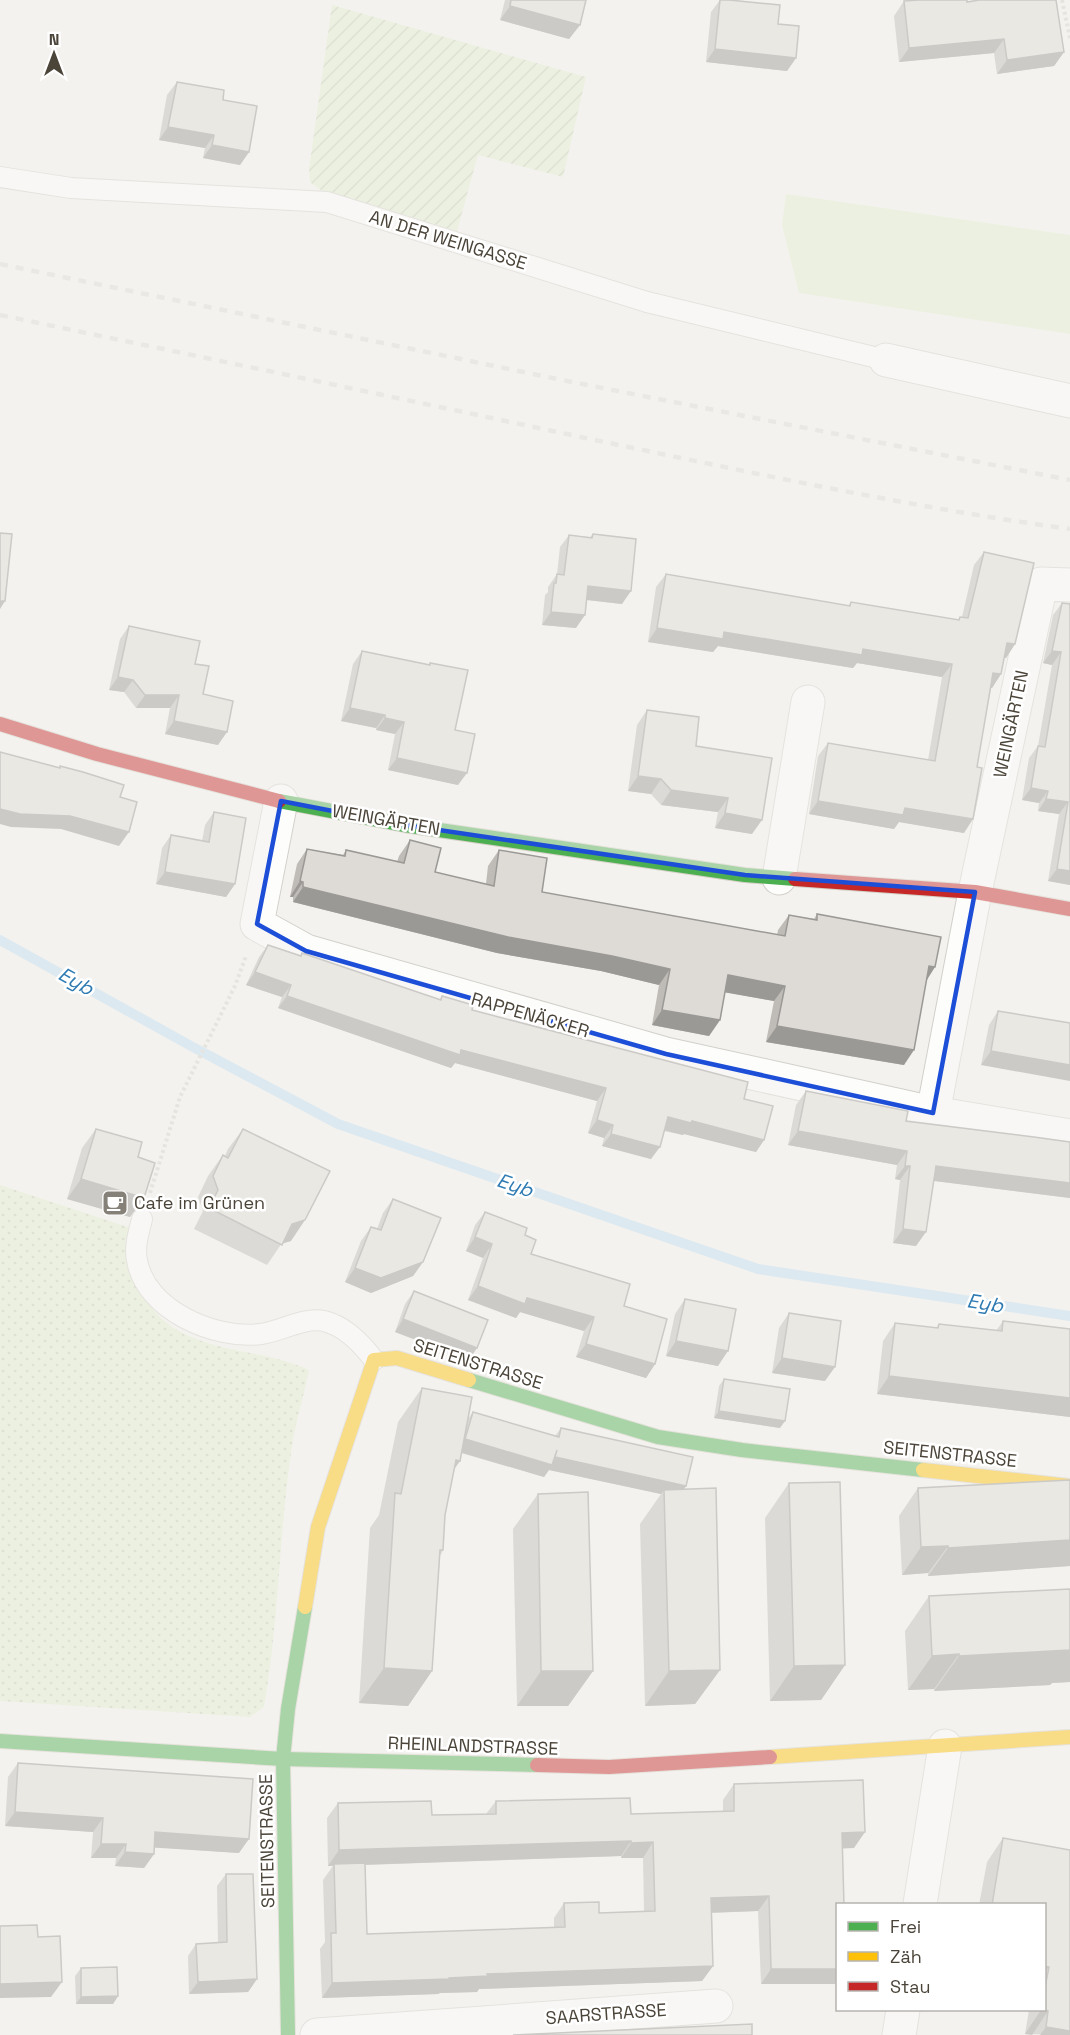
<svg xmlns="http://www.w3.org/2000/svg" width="1070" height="2035" font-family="'Space Grotesk',sans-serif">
<defs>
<pattern id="grass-dots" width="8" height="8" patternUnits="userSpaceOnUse" patternTransform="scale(1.5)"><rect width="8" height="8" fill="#e1eecf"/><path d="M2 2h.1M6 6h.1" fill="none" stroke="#c3cdb2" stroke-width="1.8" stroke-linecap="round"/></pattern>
<pattern id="garden-furrows" width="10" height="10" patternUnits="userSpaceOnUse" patternTransform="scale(1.5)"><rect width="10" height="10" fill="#e1eecf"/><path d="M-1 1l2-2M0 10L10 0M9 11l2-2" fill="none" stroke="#c3cdb2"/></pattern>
</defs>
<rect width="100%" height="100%" fill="#f4f2ee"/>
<!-- grass -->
<path fill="url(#grass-dots)" d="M0,1185L131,1228C132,1245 132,1263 135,1279C137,1285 143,1292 146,1299C179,1356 257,1345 309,1370C304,1395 296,1421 292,1446C279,1533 279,1621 264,1707L250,1717L0,1701Z"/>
<!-- garden -->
<path fill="url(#garden-furrows)" d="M332,5L586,77L563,177L478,155L457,231L322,191L310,182L309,169Z"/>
<!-- pitch -->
<path fill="#e1eecf" d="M786,194L1070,235V334L799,293L782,225Z"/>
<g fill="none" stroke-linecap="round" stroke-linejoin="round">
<!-- stream -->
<path stroke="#c0ddf1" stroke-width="10" d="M0,940L191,1046L338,1124L758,1269L1070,1316"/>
<!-- lane casing -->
<g stroke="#d2d0cb" stroke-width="22">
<g id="lane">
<path d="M0,177L71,188L327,202L647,302L886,360"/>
<path d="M142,1219C139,1232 134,1246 137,1260C145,1310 215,1340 261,1334C282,1331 303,1317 324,1321C345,1326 362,1344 374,1360"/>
</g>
</g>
<!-- street casing -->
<g stroke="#d2d0cb" stroke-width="35">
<g id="street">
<path d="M886,360L1070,401"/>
<path d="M281,801L257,924L306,951L666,1054L933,1113L1070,1136"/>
<path d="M779,878L808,702"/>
<path d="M933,1113L975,892L1041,584L1070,585"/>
<path d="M920,1904L945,1746"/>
<path d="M317,2035L716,2006"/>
<path d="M899,2035L903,2010"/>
</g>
</g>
<!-- fast casing -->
<g stroke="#d3cfc5" stroke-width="16">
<g id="fast">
<path d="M279,801L405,825L745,875L795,879"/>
<path d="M469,1380L658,1437L742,1450L923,1470"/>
<path d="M0,1741L283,1759L537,1765"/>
<path d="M288,2035L283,1759L288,1709L305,1607"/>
</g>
</g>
<!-- slow casing -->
<g stroke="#d3cfc5" stroke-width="16">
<g id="slow">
<path d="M923,1470L1070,1486"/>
<path d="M305,1607L318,1527L374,1360L397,1358L469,1380"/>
<path d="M770,1757L1070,1737"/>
</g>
</g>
<!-- jam casing -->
<g stroke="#d3cfc5" stroke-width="16">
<g id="jam">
<path d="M0,724L97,754L279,801"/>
<path d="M795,879L975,892L1070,909"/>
<path d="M537,1765L609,1767L770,1757"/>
</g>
</g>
<!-- path -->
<g stroke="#d3d2cc" stroke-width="4" stroke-dasharray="3 3" stroke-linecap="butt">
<path d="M1062,0L1070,38"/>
<path d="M150,1193L180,1097L235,986L246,956"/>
</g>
<!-- lane -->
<use href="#lane" stroke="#fdfdfc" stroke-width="20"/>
<!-- street -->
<use href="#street" stroke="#fdfdfc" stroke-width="33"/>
<!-- fast -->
<use href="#fast" stroke="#4caf50" stroke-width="14"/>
<!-- slow -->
<use href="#slow" stroke="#ffc107" stroke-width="14"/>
<!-- jam -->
<use href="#jam" stroke="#c62828" stroke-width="14"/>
<!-- rail -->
<g stroke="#dbdbda" stroke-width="4.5" stroke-dasharray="8 8" stroke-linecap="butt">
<path d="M0,264L567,381L1070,480"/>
<path d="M0,315C197,356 394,397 590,439C749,472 909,507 1070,529"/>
</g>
</g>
<!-- wall -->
<g fill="#bfbcb8" fill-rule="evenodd">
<path d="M505,0H586L580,25L569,39L500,20Z"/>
<path d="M720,0H729L778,24L796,58L787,71L706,62L711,12Z"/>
<path d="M904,1L967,2L1064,52L1054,66L997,74L994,53L899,62L894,16Z"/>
<path d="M177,82L223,100L249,152L240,165L203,158L205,148L159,140L167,95Z"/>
<path d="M593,534L622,604L586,600L576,628L542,625L545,595L548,592V587L557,574L560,547L569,535L590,537Z"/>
<path d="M984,552L1015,644L1006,658H1004L1001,674L992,688H991L964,833L899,822L894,829L809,814L818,756L828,743L928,760L942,677L857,663L853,668L718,646L713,652L648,642L656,587L666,574L848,606L851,602L958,620L960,617H962L974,565Z"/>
<path d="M1062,603L1070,885L1048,881L1059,814L1038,811L1039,803L1022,800L1029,758L1038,746L1052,665L1043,663L1053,615Z"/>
<path d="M129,626L195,664L218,745L165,734L170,708H136L124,692L109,690L120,639Z"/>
<path d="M362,651L429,665L430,663L455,730L458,785L388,770L395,734L376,730V728L341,721L353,664Z"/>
<path d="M647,710L696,746L752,834L715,828L718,812L661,805L651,794L628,791L637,725Z"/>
<path d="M214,812L235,884L226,897L156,884L162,848L171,835L202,841L205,825Z"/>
<path d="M410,840L435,872L486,884L488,866L499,850L542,892L777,935L778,930L789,915L814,919L817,914L926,980L904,1065L766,1042L774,1001L725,992L720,1020L709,1036L652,1025L659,985L601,971L497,953L293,902V897H290L297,864L307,849L343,855L346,850L397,862L399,856Z"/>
<path d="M268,945L300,956L302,953L439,1000L442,996L472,1010L744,1099L764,1140L756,1152L684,1134L683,1135L664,1131L651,1159L602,1146L604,1138L588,1133L597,1101L455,1063L451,1068L278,1008L282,997L246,985L259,957Z"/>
<path d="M998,1011L1070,1023L981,1065L989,1025Z"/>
<path d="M806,1091L906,1121L1070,1142V1198L934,1181L916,1246L893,1243L900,1180L895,1179L897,1165L788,1145L796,1105Z"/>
<path d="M96,1129L138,1157L130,1217L67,1199L82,1148Z"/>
<path d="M243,1129L291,1241L282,1243L267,1265L194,1229L203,1211L198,1197L208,1176L223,1155L225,1156L228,1149Z"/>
<path d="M393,1199L423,1262L413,1276L371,1293L345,1282L361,1241L371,1227L377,1229L383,1213Z"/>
<path d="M485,1212L525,1235L531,1254L624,1306L655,1364L646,1378L576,1357L584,1331L520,1312L516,1318L468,1300L483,1258L466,1251L475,1225Z"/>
<path d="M414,1291L469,1360L395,1332L405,1304Z"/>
<path d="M685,1299L718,1366L666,1356L675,1314Z"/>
<path d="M789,1313L825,1381L772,1373L779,1328Z"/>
<path d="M1003,1321L1070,1329V1417L877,1394L883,1341L895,1323L936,1328L939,1324L996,1331Z"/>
<path d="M724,1379L780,1428L714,1418L719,1386Z"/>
<path d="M422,1388L467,1420L473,1412L555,1436L561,1428L686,1486L684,1489L720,1670L695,1704L645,1706L640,1524L661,1494L549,1470L544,1477L461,1453L460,1461L454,1469L445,1515L443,1550L440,1556L432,1671L408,1706L359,1703L370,1528L379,1515L398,1422Z"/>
<path d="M1070,1480V1566L928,1576V1573L902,1575L899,1516L918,1488Z"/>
<path d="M789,1483L845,1665L821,1700L770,1701L765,1518Z"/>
<path d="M538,1494L593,1671L568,1706H517L513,1529Z"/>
<path d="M1070,1589V1682L1052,1683L1050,1685L934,1691V1689L908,1690L905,1631L929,1596Z"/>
<path d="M18,1763L239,1853L154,1847V1854L144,1868L115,1866L116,1858H91L93,1832L5,1826L8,1777Z"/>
<path d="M734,1784L854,1848H842L835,1984H761L758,1911L712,1913L713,1966L702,1981L479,1989L477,1992L440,1993L438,1994L322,1998L320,1949L325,1942L323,1880L333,1866H328L327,1818L338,1803L432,1815L486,1814L496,1801L631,1814L723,1811V1800ZM621,1856V1858H643L644,1911L599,1913L564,1903L554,1918V1928L367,1934L365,1865Z"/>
<path d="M1003,1838L1070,1850V2035L1025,2034L1029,2010H1044V1905H979L987,1862Z"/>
<path d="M226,1874L257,1979L248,1992L189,1994L188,1956L196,1944L218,1943L217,1886Z"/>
<path d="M81,1968L118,1996L113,2004H76L75,1976Z"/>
</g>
<!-- shaded-wall -->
<g fill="#9b9996">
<path d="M510,6L580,25L569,39L500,20Z"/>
<path d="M1004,39L994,53L899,62L909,48Z"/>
<path d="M715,49L796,58L787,71L706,62Z"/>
<path d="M1064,52L1054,66L997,74L1007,60Z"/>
<path d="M168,127L214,135L205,148L159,140Z"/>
<path d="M212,145L249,152L240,165L203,158Z"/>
<path d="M588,586L631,591L622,604L579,599Z"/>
<path d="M0,601H5L0,609Z"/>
<path d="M551,612L585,615L576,628L542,625Z"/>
<path d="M657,628L724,632L863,649L952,664L942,677L857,663L853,668L718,646L713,652L648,642Z"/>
<path d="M1007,643L1015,644L1006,658L998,657Z"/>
<path d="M1052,651L1061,652L1052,665L1043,663Z"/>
<path d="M993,673L1001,674L992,688L984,686Z"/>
<path d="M118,677L133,680L124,692L109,690Z"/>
<path d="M145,695H179L170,708H136Z"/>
<path d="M350,708L385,715L376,728L341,721Z"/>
<path d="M385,718L404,722L395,734L376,730Z"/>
<path d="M174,721L227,732L218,745L165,734Z"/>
<path d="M397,758L467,773L458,785L388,770Z"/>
<path d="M638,776L661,779L651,794L628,791Z"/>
<path d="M1031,788L1048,791L1039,803L1022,800Z"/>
<path d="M671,790L728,798L718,812L661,805Z"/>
<path d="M1046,799L1068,802L1059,814L1038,811Z"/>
<path d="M818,801L905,808L973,819L964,833L899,822L894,829L809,814Z"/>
<path d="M0,809L70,816L129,832L119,846L61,829L11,827L0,824Z"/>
<path d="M725,813L762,820L752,834L715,828Z"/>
<path d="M1057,869L1070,871V885L1048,881Z"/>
<path d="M165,872L235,884L226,897L156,884Z"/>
<path d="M300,881L303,882L293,897H290Z"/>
<path d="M303,887L670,969L659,985L601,971L497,953L293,902Z"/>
<path d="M929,966L935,967L925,983Z"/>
<path d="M255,972L291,985L282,997L246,985Z"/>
<path d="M728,975L785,986L774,1001L717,991Z"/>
<path d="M287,996L606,1088L597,1101L455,1063L451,1068L278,1008Z"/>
<path d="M662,1010L720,1020L709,1036L652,1025Z"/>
<path d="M777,1026L914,1050L904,1065L766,1042Z"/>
<path d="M991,1051L1070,1065V1081L981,1065Z"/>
<path d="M668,1117L692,1121L764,1140L756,1152L684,1134L683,1135L659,1129Z"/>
<path d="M597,1120L613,1125L604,1138L588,1133Z"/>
<path d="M798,1131L907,1151L897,1165L788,1145Z"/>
<path d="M611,1134L660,1147L651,1159L602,1146Z"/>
<path d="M905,1166H910L900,1180L895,1179Z"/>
<path d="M936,1166L1070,1183V1198L927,1180Z"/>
<path d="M81,1179L144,1198L130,1217L67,1199Z"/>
<path d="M305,1220L291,1241L281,1244L292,1224Z"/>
<path d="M903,1229L926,1232L916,1246L893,1243Z"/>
<path d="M475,1237L492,1244L483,1258L466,1251Z"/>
<path d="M423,1262L413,1276L371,1293L345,1282L355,1268Z"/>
<path d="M478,1286L527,1298L594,1317L584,1331L520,1312L516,1318L468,1300Z"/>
<path d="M403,1319L477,1348L469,1360L395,1332Z"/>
<path d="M676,1341L728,1351L718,1366L666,1356Z"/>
<path d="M586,1344L655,1364L646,1378L576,1357Z"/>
<path d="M782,1358L835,1367L825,1381L772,1373Z"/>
<path d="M889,1376L1070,1398V1417L877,1394Z"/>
<path d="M719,1411L785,1421L780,1428L714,1418Z"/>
<path d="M465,1439L555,1457L686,1486L678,1498L664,1490L661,1494L549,1470L544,1477L456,1451Z"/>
<path d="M456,1460L460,1461L435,1496Z"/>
<path d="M1070,1540V1566L928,1576L948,1548Z"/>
<path d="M948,1546L928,1573L902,1575L921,1547Z"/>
<path d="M1070,1650V1682L1052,1683L1050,1685L934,1691L959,1656Z"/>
<path d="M959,1654L934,1689L908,1690L932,1656Z"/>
<path d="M845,1665L821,1700L770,1701L794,1666Z"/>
<path d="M384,1668L432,1671L408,1706L359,1703Z"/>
<path d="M720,1670L695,1704L645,1706L669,1671Z"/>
<path d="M541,1671H593L568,1706H517Z"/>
<path d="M15,1812L103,1818L93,1832L5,1826Z"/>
<path d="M155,1832L249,1839L239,1853L145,1847Z"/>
<path d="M865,1832L854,1848L831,1849L842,1833Z"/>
<path d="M631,1841L621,1856L328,1866L339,1850Z"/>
<path d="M653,1842L643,1858H621L631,1843Z"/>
<path d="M101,1844H126L116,1858H91Z"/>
<path d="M125,1852L154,1854L144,1868L115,1866Z"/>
<path d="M769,1896L758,1911L701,1913L711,1898Z"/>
<path d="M713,1966L702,1981L479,1989L477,1992L440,1993L438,1994L322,1998L332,1983L449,1978L487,1974Z"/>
<path d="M1044,1966L1049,1967L1044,1973Z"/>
<path d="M771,1969H837V1981L835,1984H761Z"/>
<path d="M257,1979L248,1992L189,1994L198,1982Z"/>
<path d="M62,1982L51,1997L0,1998V1984Z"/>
<path d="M118,1996L113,2004H76L81,1997Z"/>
<path d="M1041,2010L1048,2011L1032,2035L1025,2034Z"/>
<path d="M1046,2027L1070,2031V2035H1040Z"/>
</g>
<!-- building -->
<g fill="#dedbd6" stroke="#9b9996" stroke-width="1.5">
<path d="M511,0H586L580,25L510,6Z"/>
<path d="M720,0H729L780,5L778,24L799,26L796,58L715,49Z"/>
<path d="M919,0H967V2L979,0H1056L1064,52L1007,60L1004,39L909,48L904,1Z"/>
<path d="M177,82L224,90L223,100L257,106L249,152L212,145L214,135L168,127Z"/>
<path d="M0,533L12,534L5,601H0Z"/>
<path d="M593,534L636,539L631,591L588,586L585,615L551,612L554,583H556L557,574L564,575L569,535L592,538Z"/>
<path d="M984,552L1034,563L1015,644L1007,643L1001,674L993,673L977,767L982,768L973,819L905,808L903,815L818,801L828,743L935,761L952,664L863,649L862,655L724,632L723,639L657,628L666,574L850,606L851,602L959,620L960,617L968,618Z"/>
<path d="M1062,603L1070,604V871L1057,869L1068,802L1046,799L1048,791L1031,788L1038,746L1045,747L1061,652L1052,651Z"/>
<path d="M129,626L200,641L195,664L209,666L203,694L233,701L227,732L174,721L179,695H145L133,680L118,677Z"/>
<path d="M362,651L430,665V663L468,670L455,730L475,734L467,773L397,758L404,722L385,718V715L350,708Z"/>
<path d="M647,710L699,717L696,746L772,758L762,820L725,813L728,798L671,790L661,779L638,776Z"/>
<path d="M0,752L60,768V766L83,772L124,785L120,797L137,802L129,832L70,816L20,814L0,809Z"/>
<path d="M214,812L246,818L235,884L165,872L171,835L209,842Z"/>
<path d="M410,840L441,848L435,872L494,886L499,850L547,858L542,892L785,936L789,915L817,920V914L941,937L935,967L929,966L914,1050L777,1026L785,986L728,975L720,1020L662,1010L670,969L612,956L508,937L303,887V882L300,881L307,849L345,856L346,850L404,863Z"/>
<path d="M268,945L301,956L302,953L441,1000L442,996L473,1005L472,1010L748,1082L744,1099L773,1106L764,1140L692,1121L691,1123L668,1117L660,1147L611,1134L613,1125L597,1120L606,1088L461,1050L460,1055L287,996L291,985L255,972Z"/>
<path d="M998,1011L1070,1023V1065L991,1051Z"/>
<path d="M806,1091L908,1111L906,1121L1034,1137L1070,1142V1183L936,1166L926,1232L903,1229L910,1166H905L907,1151L798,1131Z"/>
<path d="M96,1129L142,1142L138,1157L155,1163L144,1198L81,1179Z"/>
<path d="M243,1129L330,1171L305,1220L292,1224L282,1245L209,1208L218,1190L213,1176L223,1155L228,1158Z"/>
<path d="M393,1199L441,1218L423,1262L381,1278L355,1268L371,1227L381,1230Z"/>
<path d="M485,1212L527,1228L525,1235L536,1240L531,1254L630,1284L624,1306L667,1319L655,1364L586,1344L594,1317L527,1298L525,1304L478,1286L492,1244L475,1237Z"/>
<path d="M414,1291L488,1320L477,1348L403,1319Z"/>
<path d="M685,1299L736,1309L728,1351L676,1341Z"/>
<path d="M789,1313L841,1321L835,1367L782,1358Z"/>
<path d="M1003,1321L1070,1329V1398L889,1376L895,1323L938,1328L939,1324L1002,1331Z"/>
<path d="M724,1379L790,1389L785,1421L719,1411Z"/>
<path d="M422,1388L472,1397L460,1461L456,1460L445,1515L443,1550H440L432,1671L384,1668L395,1493L401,1494Z"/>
<path d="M473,1412L559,1437L561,1428L693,1457L686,1486L555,1457L557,1450L552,1465L465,1439Z"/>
<path d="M1070,1480V1540L948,1548V1546L921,1547L918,1488Z"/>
<path d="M840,1482L845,1665L794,1666L789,1483Z"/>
<path d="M716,1488L720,1670L669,1671L664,1490Z"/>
<path d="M588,1492L593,1671H541L538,1494Z"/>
<path d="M1070,1589V1650L959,1656V1654L932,1656L929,1596Z"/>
<path d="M18,1763L253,1779L249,1839L155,1832L154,1854L125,1852L126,1844H101L103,1818L15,1812Z"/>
<path d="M863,1780L865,1832L842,1833L844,1905H837V1969H771L769,1896L711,1898L713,1966L487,1974L488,1976L449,1978V1979L332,1983L331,1933H336L334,1864L365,1863L367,1934L565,1927L564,1903L599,1902V1913L655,1911L653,1842L631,1843V1841L339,1850L338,1803L431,1801L432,1815L496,1814V1801L630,1798L631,1814L734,1811V1784Z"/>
<path d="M1003,1838L1070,1850V2031L1046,2027L1048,2011L1041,2010H1044V1992L1049,1967L1044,1966V1905H992Z"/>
<path d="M226,1874H253L257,1979L198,1982L196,1944L227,1942Z"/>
<path d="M37,1925L38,1937L60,1936L62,1982L0,1984V1926Z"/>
<path d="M117,1967L118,1996L81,1997V1968Z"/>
<path d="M752,2024V2035H513Z"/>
</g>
<!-- marked area -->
<path d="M0 0H1070V2035H0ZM281,801L405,825L745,875L975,892L933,1113L666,1054L306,951L257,924Z" fill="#f4f2ee" fill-opacity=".55" fill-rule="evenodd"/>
<path fill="none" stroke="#1d4ed8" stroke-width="4.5" stroke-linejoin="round" d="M281,801L405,825L745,875L975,892L933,1113L666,1054L306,951L257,924Z"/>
<!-- icons -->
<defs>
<g id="cafe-square" transform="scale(1.35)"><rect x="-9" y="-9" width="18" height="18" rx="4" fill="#868178" stroke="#fff"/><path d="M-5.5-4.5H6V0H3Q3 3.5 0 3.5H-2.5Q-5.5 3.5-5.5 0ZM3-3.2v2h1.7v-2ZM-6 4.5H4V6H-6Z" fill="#fff"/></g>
</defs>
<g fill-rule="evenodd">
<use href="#cafe-square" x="115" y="1203"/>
</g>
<g text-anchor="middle" stroke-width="5" stroke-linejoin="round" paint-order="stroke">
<!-- street labels -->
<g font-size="18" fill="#4b4439" stroke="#fff">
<text transform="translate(448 240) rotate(17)" y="6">AN DER WEINGASSE</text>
<text transform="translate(1011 724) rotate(-78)" y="6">WEINGÄRTEN</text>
<text transform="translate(386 820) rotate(10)" y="6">WEINGÄRTEN</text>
<text transform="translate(530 1015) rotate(16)" y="6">RAPPENÄCKER</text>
<text transform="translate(478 1364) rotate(17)" y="6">SEITENSTRASSE</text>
<text transform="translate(950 1454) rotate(6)" y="6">SEITENSTRASSE</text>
<text transform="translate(473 1746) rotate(2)" y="6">RHEINLANDSTRASSE</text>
<text transform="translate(267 1841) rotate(-91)" y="6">SEITENSTRASSE</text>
<text transform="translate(606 2014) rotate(-4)" y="6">SAARSTRASSE</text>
</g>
<!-- poi labels -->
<g font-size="18" fill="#4b4439" stroke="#fff" text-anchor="start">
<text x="134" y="1209">Cafe im Grünen</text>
</g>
<!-- water labels -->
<g font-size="20" font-style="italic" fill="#2e7ab2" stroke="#fff">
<text transform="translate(76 981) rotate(29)" y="7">Eyb</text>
<text transform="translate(515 1185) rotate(19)" y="7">Eyb</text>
<text transform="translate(985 1303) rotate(9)" y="7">Eyb</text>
</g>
</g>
<!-- legend -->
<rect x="836" y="1903" width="210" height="108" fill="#ffffff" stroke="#b7b4b0" stroke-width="1.5"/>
<rect x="848" y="1922" width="30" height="9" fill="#4caf50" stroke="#b7b4b0" stroke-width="1.5"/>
<text x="890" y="1933" font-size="18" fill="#4b4439">Frei</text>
<rect x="848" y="1952" width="30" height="9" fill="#ffc107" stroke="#b7b4b0" stroke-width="1.5"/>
<text x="890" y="1963" font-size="18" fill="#4b4439">Zäh</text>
<rect x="848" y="1982" width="30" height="9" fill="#c62828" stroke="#b7b4b0" stroke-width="1.5"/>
<text x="890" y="1993" font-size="18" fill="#4b4439">Stau</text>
<!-- north arrow -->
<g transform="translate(54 54)" stroke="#ffffff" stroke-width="4.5" paint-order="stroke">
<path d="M0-4.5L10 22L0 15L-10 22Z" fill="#4b4439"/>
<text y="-9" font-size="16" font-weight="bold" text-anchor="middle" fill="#4b4439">N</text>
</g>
</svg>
